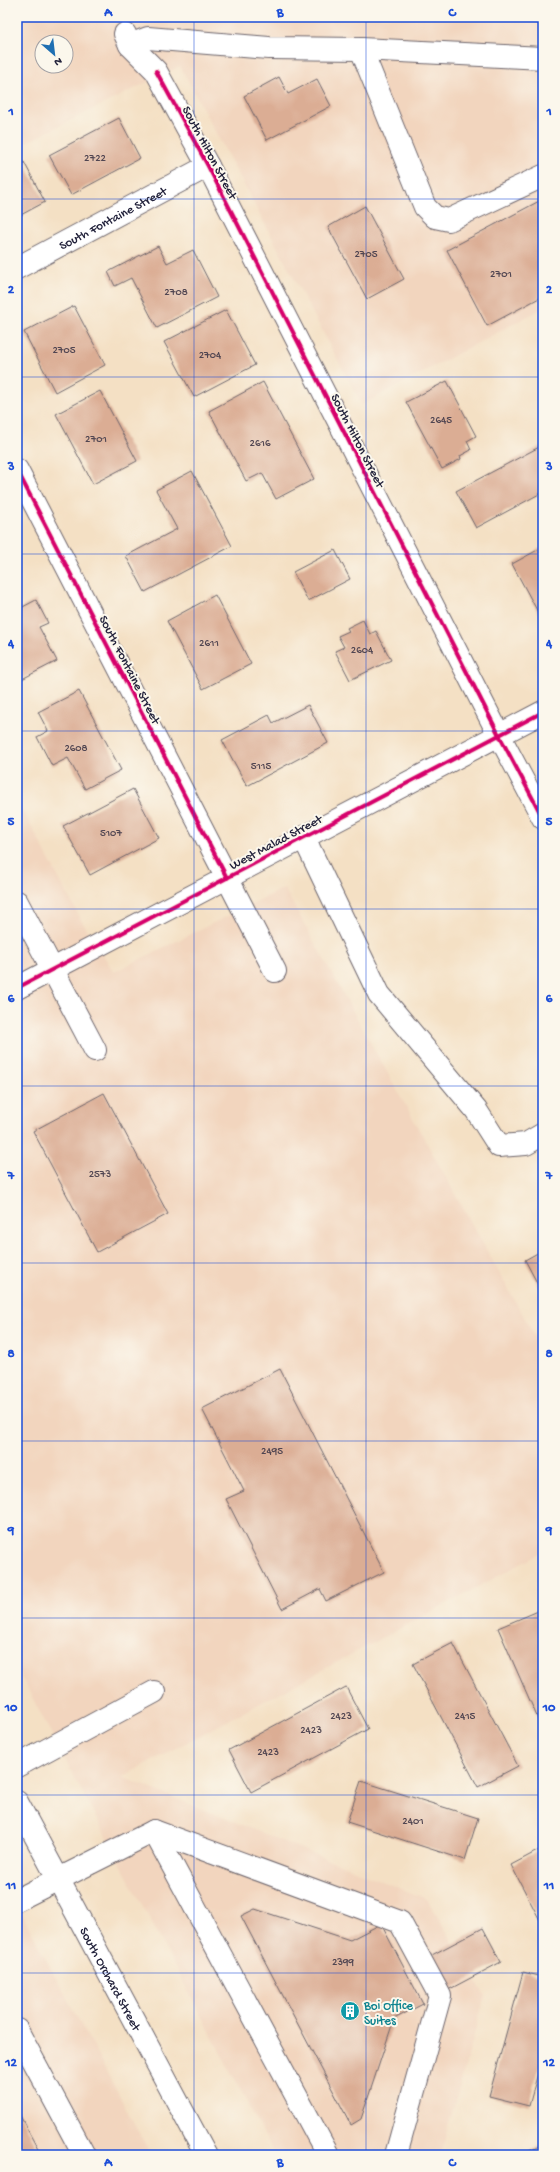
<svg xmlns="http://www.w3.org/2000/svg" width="560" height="2172" font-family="'Gochi Hand',sans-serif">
<rect width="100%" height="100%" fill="#fbf7ec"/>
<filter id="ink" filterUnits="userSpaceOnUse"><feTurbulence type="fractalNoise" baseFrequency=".025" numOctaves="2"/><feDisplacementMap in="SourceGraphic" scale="8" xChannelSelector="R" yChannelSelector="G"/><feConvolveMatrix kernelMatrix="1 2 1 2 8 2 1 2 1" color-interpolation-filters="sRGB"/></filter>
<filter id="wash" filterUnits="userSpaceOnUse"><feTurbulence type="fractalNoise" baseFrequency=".012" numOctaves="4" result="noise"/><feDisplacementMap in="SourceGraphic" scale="16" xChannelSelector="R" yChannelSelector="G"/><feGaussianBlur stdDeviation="0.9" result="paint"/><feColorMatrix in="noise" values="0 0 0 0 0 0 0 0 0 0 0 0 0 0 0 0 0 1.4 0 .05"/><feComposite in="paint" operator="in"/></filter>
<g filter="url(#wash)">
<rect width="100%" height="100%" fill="#f4e0c4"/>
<!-- built -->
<g fill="#f2d5be" fill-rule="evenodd">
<path d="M17,17H543V308L362,405L180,66L17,147ZM42,42H66V66H42Z"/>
<path d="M17,799L81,920L114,972L284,888L543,1351V1552L122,1777L427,1899L485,1996L440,2155H275L17,1669Z"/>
<path d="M17,1905L151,2155H17Z"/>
</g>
<g id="blocks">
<!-- building -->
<g fill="#dbad94">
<path d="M279,77L288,94L317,79L331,106L267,140L244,96Z"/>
<path d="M119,118L140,158L71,195L49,155Z"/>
<path d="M24,162L45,202L17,217V165Z"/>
<path d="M543,199V296L487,326L447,250Z"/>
<path d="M365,206L404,279L367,299L328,227Z"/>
<path d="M158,246L167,263L193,250L217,297L157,328L131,278L115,286L108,272Z"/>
<path d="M74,306L105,365L55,392L24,332Z"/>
<path d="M226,310L255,365L194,397L164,342Z"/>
<path d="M447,381L476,436L467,441L471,450L460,456L461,459L442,469L406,402Z"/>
<path d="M263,382L314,479L276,499L262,473L246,481L209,411Z"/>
<path d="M100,391L137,461L93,484L56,414Z"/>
<path d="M543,445V492L476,528L456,491Z"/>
<path d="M192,471L232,546L145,592L126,556L177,529L156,490Z"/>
<path d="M543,547V612L539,614L512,564Z"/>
<path d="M335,550L350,579L308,601L293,572Z"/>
<path d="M215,595L251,664L203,689L167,621Z"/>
<path d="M36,600L48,623L39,627L57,661L20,680L17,675V610Z"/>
<path d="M363,620L370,634L376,631L391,660L350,680L335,651L344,647L338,636L349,631L347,628Z"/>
<path d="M79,691L121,770L85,789L68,758L52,766L37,737L48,731L38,712Z"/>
<path d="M308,705L328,743L247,786L222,740L269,715L273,723Z"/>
<path d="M133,789L159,838L90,875L63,826Z"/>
<path d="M104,1093L168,1214L97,1252L33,1131Z"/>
<path d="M543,1250V1294L525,1260Z"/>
<path d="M280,1369L384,1572L326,1601L320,1589L282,1609L226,1499L244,1491L202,1409Z"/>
<path d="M543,1609V1727L542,1728L498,1628Z"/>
<path d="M453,1643L518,1766L478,1787L413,1664Z"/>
<path d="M346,1687L368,1729L251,1792L229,1750Z"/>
<path d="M361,1781L478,1818L465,1860L347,1822Z"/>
<path d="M543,1848V1926L511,1865Z"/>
<path d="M255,1909L350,1940L381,1924L423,2004L394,2019L361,2119L351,2125L241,1916Z"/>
<path d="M483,1928L501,1962L448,1990L430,1956Z"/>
<path d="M523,1972L543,1977V2054L529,2106L489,2096Z"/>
<path d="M17,2110L41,2155H17Z"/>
<path d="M543,2143V2155H520Z"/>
</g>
</g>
</g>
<g filter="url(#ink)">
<use href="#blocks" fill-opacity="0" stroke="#6c646b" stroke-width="1"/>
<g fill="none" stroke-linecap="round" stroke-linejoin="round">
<!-- minor casing -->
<g stroke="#6c646b" stroke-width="24">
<g id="minor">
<path d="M125,34L130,45L156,71L208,166L499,735L543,818"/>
<path d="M130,45L148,38L269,48L361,49L543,58"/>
<path d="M361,49L425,207L435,217L449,220L543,176"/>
<path id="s1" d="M17,268L208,166"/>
<path d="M17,470L275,971"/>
<path d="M304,838L379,994L476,1110L499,1146L526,1144L543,1134"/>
<path d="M17,902L95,1050"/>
<path d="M17,988L543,712"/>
<path d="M17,1766L154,1692"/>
<path d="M154,1831L328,2155"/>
<path d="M17,1900L154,1831L400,1922L440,1996L396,2155"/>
<path d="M17,2030L84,2155"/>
</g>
</g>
<!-- major casing -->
<g stroke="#6c646b" stroke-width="24">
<g id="major">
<path id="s2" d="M17,1802L206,2155"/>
</g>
</g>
<!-- minor -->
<use href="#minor" stroke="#fff" stroke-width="22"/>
<!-- major -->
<use href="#major" stroke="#fff" stroke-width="22"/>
<!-- cycleway casing -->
<g stroke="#fbf7ec" stroke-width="6">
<g id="cycleway">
<path d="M156,71L208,166L499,735L543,818"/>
<path d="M17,470L227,878"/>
<path d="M17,988L543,712"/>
</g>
</g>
<!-- cycleway -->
<use href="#cycleway" stroke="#d6006c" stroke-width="4"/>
</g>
</g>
<!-- grid -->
<path fill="none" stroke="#1d4ed8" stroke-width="1" stroke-opacity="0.55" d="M194,17V2155M366,17V2155M17,199H543M17,377H543M17,554H543M17,731H543M17,909H543M17,1086H543M17,1263H543M17,1441H543M17,1618H543M17,1795H543M17,1973H543"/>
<!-- icons -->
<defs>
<g id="building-disc" transform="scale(1)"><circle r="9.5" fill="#0f9aa8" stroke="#fbf7ec"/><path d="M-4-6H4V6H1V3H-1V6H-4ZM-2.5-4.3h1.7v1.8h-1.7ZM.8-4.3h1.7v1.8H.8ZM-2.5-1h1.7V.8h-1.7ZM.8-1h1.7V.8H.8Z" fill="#fff"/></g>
</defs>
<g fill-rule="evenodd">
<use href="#building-disc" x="350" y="2011"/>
</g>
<g text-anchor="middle" stroke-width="4" stroke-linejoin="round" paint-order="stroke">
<!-- number labels -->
<g font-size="11" fill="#504551">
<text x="95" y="161">2722</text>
<text x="366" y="257">2705</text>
<text x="501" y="277">2701</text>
<text x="176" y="295">2708</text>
<text x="64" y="353">2705</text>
<text x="210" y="358">2704</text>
<text x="441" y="423">2645</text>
<text x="96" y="442">2701</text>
<text x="260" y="446">2616</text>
<text x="209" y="646">2611</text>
<text x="362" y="653">2604</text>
<text x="76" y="751">2608</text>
<text x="261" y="769">5115</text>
<text x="111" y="836">5107</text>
<text x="100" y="1177">2573</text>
<text x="272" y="1454">2495</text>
<text x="341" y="1719">2423</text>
<text x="465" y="1719">2415</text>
<text x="311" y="1733">2423</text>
<text x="268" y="1755">2423</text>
<text x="413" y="1824">2401</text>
<text x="343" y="1965">2399</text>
</g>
<!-- street labels -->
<g font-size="13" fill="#22223b" stroke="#fbf7ec">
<text transform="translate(211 152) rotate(62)" y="5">South Hilton Street</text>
<text dy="5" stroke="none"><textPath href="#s1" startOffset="108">South Fontaine Street</textPath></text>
<text transform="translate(359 440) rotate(63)" y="5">South Hilton Street</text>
<text transform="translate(131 669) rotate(63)" y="5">South Fontaine Street</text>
<text transform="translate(275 841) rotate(-28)" y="5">West Malad Street</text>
<text dy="5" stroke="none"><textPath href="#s2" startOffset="200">South Orchard Street</textPath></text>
</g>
<!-- culture labels -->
<g font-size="13" fill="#0d838f" stroke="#fbf7ec" text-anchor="start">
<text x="364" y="2009">Boi Office<tspan x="364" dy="15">Suites</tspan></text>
</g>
</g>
<!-- margin -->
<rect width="560" height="2172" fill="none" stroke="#fbf7ec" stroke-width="44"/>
<!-- north arrow -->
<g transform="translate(54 54) rotate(152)"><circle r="19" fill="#fbf7ec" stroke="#a4a2a5"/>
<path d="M0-3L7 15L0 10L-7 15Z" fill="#1f6fb2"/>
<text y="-6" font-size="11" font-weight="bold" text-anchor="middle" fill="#22223b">N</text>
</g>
<rect x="22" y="22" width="516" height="2128" fill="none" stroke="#1d4ed8" stroke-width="1.5"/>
<g font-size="13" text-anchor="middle" font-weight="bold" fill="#1d4ed8">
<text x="108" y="16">A</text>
<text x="280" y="16">B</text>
<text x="452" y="16">C</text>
<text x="11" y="115">1</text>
<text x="549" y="115">1</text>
<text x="11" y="293">2</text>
<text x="549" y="293">2</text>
<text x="11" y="470">3</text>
<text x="549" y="470">3</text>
<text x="11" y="647">4</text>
<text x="549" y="647">4</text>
<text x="11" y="825">5</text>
<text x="549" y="825">5</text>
<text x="11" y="1002">6</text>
<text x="549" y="1002">6</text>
<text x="11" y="1179">7</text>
<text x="549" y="1179">7</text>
<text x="11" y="1357">8</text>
<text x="549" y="1357">8</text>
<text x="11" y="1534">9</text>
<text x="549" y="1534">9</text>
<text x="11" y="1711">10</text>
<text x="549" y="1711">10</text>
<text x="11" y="1889">11</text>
<text x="549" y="1889">11</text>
<text x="11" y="2066">12</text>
<text x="549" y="2066">12</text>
<text x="108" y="2166">A</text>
<text x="280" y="2166">B</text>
<text x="452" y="2166">C</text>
</g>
</svg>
